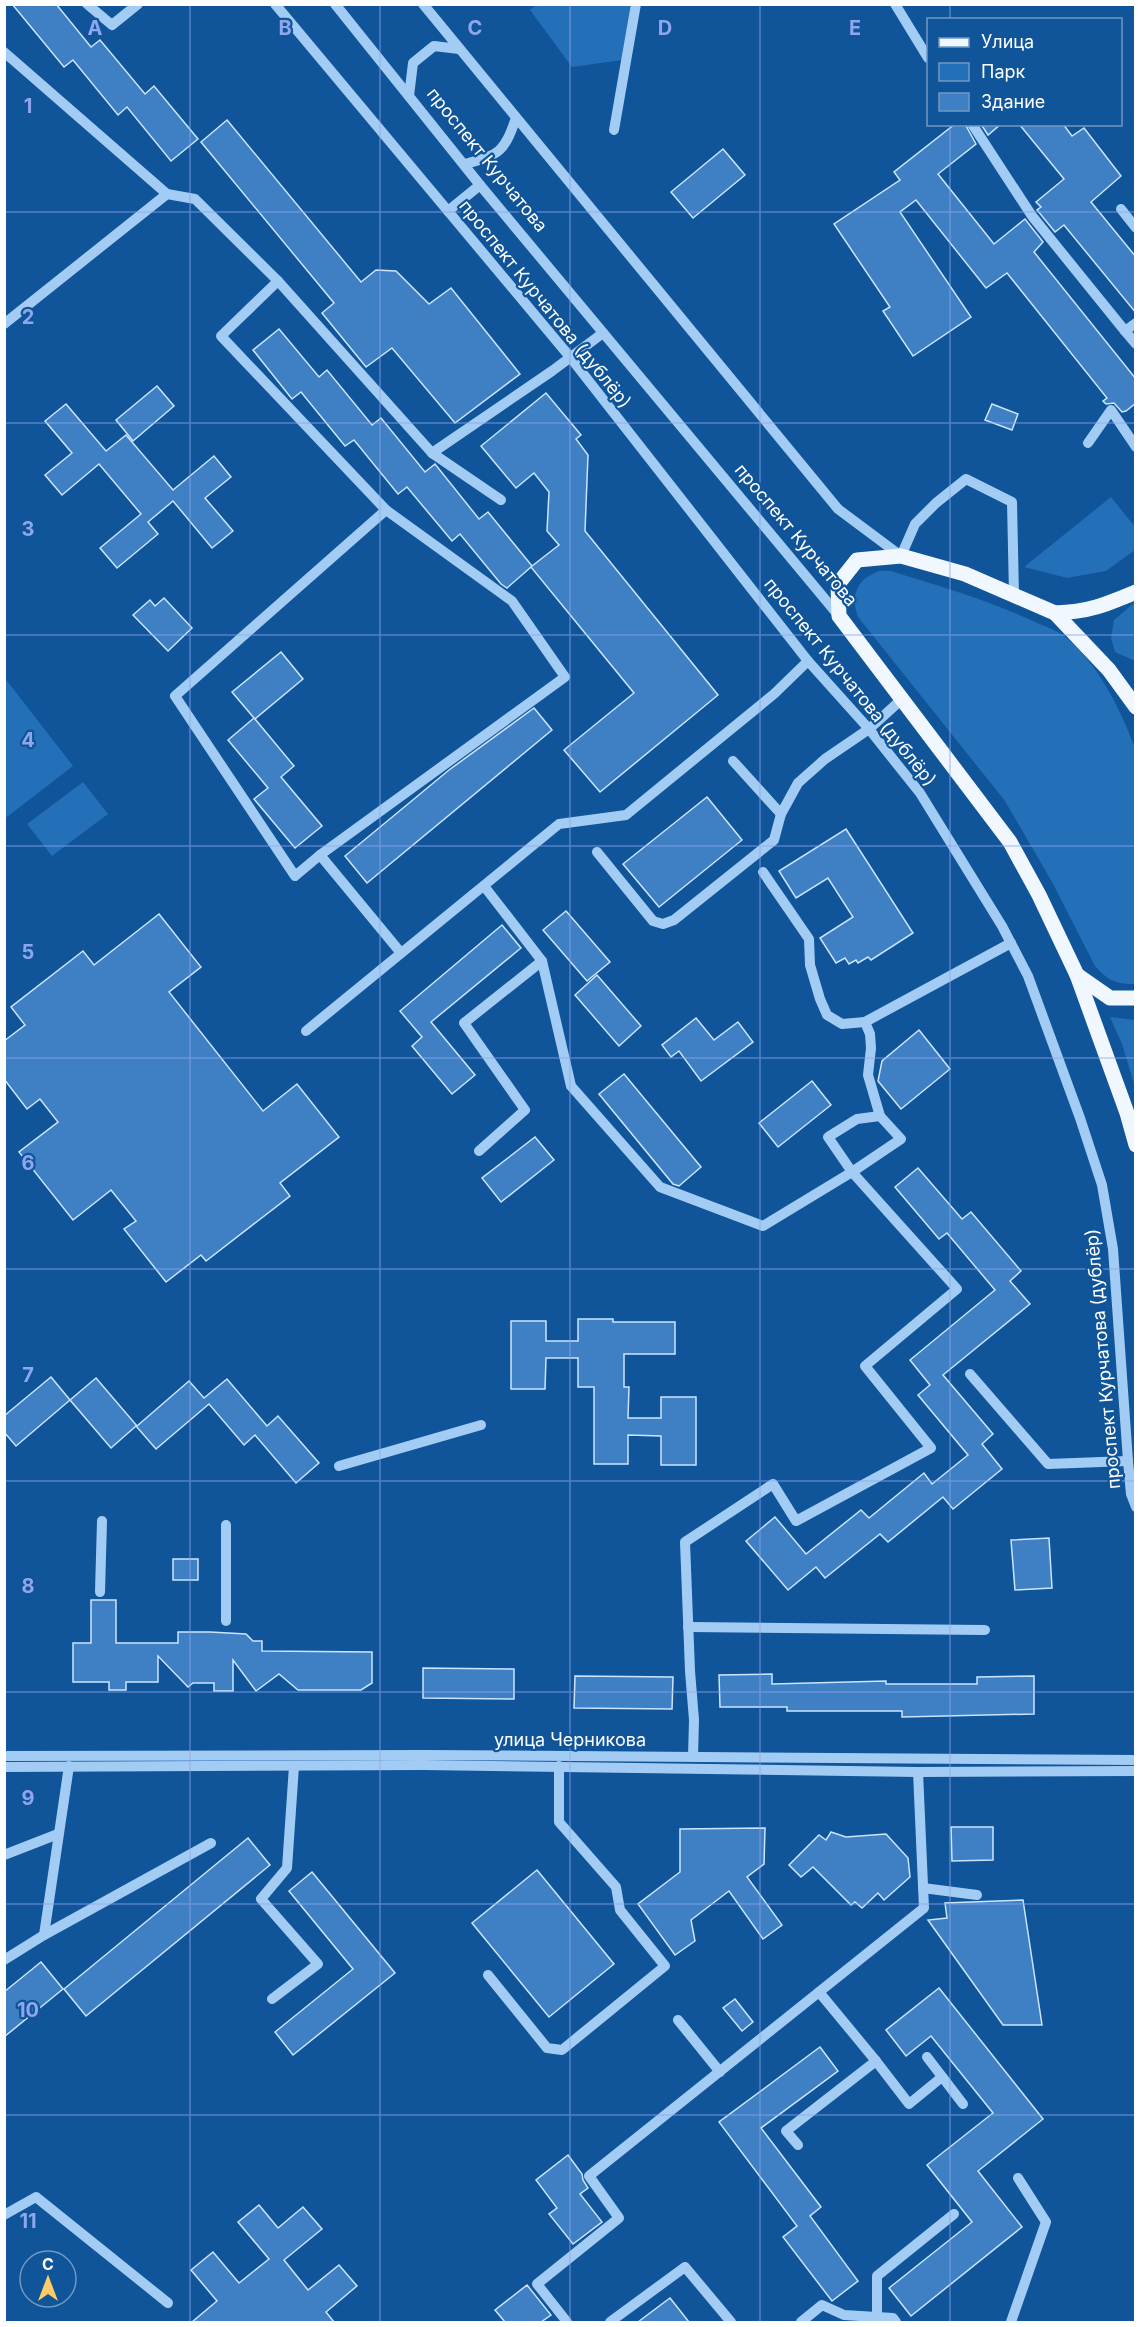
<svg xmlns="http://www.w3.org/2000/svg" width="1140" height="2327" font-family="Inter,sans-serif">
<rect width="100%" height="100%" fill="#10549a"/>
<!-- green -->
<g fill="#236fb8">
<path d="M536,5H627L631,7L622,60L572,67L530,10Z"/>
<path d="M1111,497L1135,527V550L1106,571L1067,578L1024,567Z"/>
<path d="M879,571H891C939,586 989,600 1035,622C1044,626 1056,630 1064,636C1098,663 1120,708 1135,748V984C1117,985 1107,980 1095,966L1052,882L1005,801L858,617C850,595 857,579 879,571Z"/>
<path d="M1135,602V661L1115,652L1111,638L1114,620Z"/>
<path d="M4,677L73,766L7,817L4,813Z"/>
<path d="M83,782L108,814L52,856L27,824Z"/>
<path d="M1110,1017L1135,1020V1087L1122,1044Z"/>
</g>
<!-- building -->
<g fill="#3e80c3" stroke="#cbe5fe" stroke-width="1.5">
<path d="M12,4H56L91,47L100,40L145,94L154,86L198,139L171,161L127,107L118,115L73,60L64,67Z"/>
<path d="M227,120L361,282L376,270L396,271L429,304L451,288L520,374L455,423L392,348L366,367L322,313L334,303L201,142Z"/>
<path d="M955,124H965L976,144L938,174L994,244L1025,219L1043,242L1034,252L1136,379V403L1126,411L1122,412L1114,403L1106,404L1103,401L1107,398L1007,273L986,288L916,200L900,212L971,317L913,356L883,311L890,307L834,224L900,180L894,172Z"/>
<path d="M981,124H1001L988,135Z"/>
<path d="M1019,124H1063L1072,136L1084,128L1121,176L1091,202L1136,257V313L1064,225L1055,232L1037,210L1041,207L1036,202L1064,179Z"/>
<path d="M723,149L745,175L693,218L671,192Z"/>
<path d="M279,329L319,377L327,370L372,425L381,418L425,472L435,464L479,519L488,512L532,566L559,545L547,531L549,492L534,473L516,488L481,446L546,393L581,435L576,439L588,455L585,531L718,695L600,792L564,750L634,693L531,567L507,588L501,584L460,534L452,541L407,487L398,494L354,440L345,446L301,392L292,399L253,350Z"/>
<path d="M157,386L174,406L133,441L116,420Z"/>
<path d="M66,404L106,451L126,435L173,490L214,456L231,477L205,498L233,531L212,548L173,501L148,522L158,534L117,568L100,548L141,514L99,464L62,495L45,475L72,453L45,421Z"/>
<path d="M992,404L1018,414L1012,430L985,420Z"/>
<path d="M164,598L192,628L168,651L133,615L150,600L155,606Z"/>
<path d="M281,652L303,679L255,719L294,766L281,777L322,826L295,848L254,799L268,788L228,740L254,718L232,692Z"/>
<path d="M534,708L552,730L367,883L345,856L449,770Z"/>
<path d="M707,797L742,840L659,907L623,864Z"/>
<path d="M846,829L913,933L871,960L868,957L858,963L856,960L849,964L845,958L836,963L820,938L853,917L828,878L796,898L779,871Z"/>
<path d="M566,911L610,962L587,981L543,930Z"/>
<path d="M159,914L201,967L169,992L263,1111L297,1084L339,1137L280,1183L290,1196L206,1261L201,1255L166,1282L124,1229L136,1221L111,1190L73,1220L19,1152L58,1122L40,1099L27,1109L4,1079V1041L25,1025L11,1007L83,951L94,965Z"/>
<path d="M502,925L521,948L431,1022L475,1075L452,1094L412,1046L422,1037L400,1011Z"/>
<path d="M597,975L641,1026L619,1046L575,995Z"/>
<path d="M696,1018L714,1040L738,1022L753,1042L701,1081L679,1051L671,1057L662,1045Z"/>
<path d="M919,1030L950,1069L901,1109L878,1081L882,1061Z"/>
<path d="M624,1074L701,1167L679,1186L673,1184L599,1094Z"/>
<path d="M812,1081L831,1105L778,1147L759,1123Z"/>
<path d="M535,1137L554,1160L501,1202L482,1178Z"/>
<path d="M918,1168L962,1219L971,1212L1021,1271L1010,1281L1030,1304L943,1375L993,1434L982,1444L1002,1469L953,1509L943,1497L888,1542L880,1534L825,1578L816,1567L788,1590L746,1541L775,1517L806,1554L861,1510L869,1518L924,1473L932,1484L968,1455L918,1395L930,1385L910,1360L995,1290L947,1233L939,1239L895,1187Z"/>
<path d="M578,1319H613V1322H675V1354H624V1387H629L628,1418H661V1397H696V1465H661V1436L628,1435V1464H594V1387H578V1358H546L545,1389H511V1321H546V1341H578Z"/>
<path d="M51,1377L70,1400L16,1446L4,1432V1416Z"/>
<path d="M96,1378L137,1426L189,1381L204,1398L227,1379L267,1426L278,1416L319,1463L296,1483L255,1435L244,1445L209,1404L156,1449L136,1426L111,1448L70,1400Z"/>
<path d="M1049,1538L1052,1588L1015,1590L1011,1540Z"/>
<rect x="173" y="1559" width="25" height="21"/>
<path d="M91,1600H116V1643H178V1632H210L246,1634L253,1641H262V1651L372,1652V1683L361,1690H298L279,1674L256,1691L233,1660V1691H214V1683H193L188,1687L158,1656V1682H126V1690H109V1682H73V1643H91Z"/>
<path d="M423,1668L514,1669V1699L423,1698Z"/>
<path d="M772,1674V1684L886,1681V1684H977V1677L1034,1676V1714L902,1717V1711H787V1707H720L719,1675Z"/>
<path d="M575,1676L673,1677L672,1709L574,1708Z"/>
<path d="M951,1827H993V1860L952,1861Z"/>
<path d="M765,1828L764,1864L747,1877L782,1925L763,1939L729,1891L691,1920L695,1941L675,1955L638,1904L680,1872V1829Z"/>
<path d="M831,1832L846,1837L886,1834L908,1858L910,1877L884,1900L878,1893L862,1908L855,1902L851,1905L813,1867L801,1877L789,1865L819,1835L826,1840Z"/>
<path d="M248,1838L270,1865L86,2016L64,1989Z"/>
<path d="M537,1870L614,1964L549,2017L472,1923Z"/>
<path d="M312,1872L395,1973L293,2055L275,2032L353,1969L289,1891Z"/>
<path d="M1023,1900L1042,2025H1003L928,1920L947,1918L945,1903Z"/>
<path d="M41,1962L63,1989L4,2037V1992Z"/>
<path d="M939,1988L1043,2119L978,2171L1022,2227L911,2316L889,2288L972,2222L927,2165L993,2113L931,2036L906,2056L886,2030Z"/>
<path d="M735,1999L753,2022L742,2031L723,2008Z"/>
<path d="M820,2047L838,2071L761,2128L821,2207L810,2216L858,2281L832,2301L783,2237L797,2226L719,2122Z"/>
<path d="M568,2155L582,2174L583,2180L588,2188L580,2194L602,2222L573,2244L549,2214L557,2208L536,2180Z"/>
<path d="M259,2205L278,2228L303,2207L322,2229L284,2260L308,2290L339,2265L357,2286L326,2312L334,2322H192L217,2301L191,2270L213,2252L239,2283L269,2259L238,2222Z"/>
<path d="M527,2285L551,2315L541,2322H505L495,2310Z"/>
<path d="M670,2298L689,2322H638Z"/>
</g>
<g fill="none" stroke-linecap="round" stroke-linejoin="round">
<!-- minor -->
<g stroke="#a3ccf4" stroke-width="10">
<path d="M87,4L112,25L138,4"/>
<path d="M275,4L570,357L808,661L869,729L920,793L1002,926L1028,976L1080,1118L1102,1185L1113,1249L1128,1461L1131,1494L1136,1507"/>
<path d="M335,4L480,185L839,616"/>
<path d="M423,4L838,509L901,556L915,524L936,503L966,479L1012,502L1014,595"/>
<path d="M895,4L928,58"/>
<path d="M4,52L167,194"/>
<path d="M409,96L413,63L434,46L459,49"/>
<path d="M972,124L1032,216L1125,331"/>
<path d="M614,130L636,4"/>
<path d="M465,164C500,155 504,152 516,118"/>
<path d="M1121,209L1136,228"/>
<path d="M448,211L480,185"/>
<path d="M278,281L221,336L386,510L175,696L295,876L320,855L401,953"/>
<path d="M1136,323L1125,331L1136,344"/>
<path d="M4,324L167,194L195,199L278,281L432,453L552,371L603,333"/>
<path d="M1088,443L1111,410L1136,447"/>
<path d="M432,453L501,500"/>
<path d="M733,761L781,814"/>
<path d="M597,852L653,921L663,924L674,920L774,840L781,814L798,783L825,759L869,729L901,700"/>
<path d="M320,855L565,677L512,601L386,510"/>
<path d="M763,872L809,939L810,965L820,999L827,1015L842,1024L865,1022"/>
<path d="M542,961L571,1086L660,1187L763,1226L852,1172L901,1139L880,1116L868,1075L871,1048L870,1034L865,1022L1011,943"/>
<path d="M306,1031L559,824L626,815L774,694L808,661"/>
<path d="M479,1151L525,1110L464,1023L542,961L484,886"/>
<path d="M970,1374L1048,1464L1128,1461"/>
<path d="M339,1466L481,1425"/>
<path d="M226,1525V1621"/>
<path d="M100,1592L102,1521"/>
<path d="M688,1627L985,1630"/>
<path d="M4,1756L421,1755L1136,1760"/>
<path d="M693,1757L694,1720L690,1671L685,1542L773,1484L796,1521L931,1448L865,1366L957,1289L852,1172L828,1137L857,1119L880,1116"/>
<path d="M4,1767L423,1765L918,1772L1136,1771"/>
<path d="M4,1855L58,1834"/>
<path d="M923,1888L977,1895"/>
<path d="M44,1935L69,1766"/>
<path d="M4,1960L44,1935L211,1843"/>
<path d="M488,1975L547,2048L562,2050L665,1966L620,1910L616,1887L559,1822V1766"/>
<path d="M272,1999L318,1964L261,1899L287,1868L294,1766"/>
<path d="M678,2020L720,2072"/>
<path d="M927,2057L963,2104"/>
<path d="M876,2061L909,2104L942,2077"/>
<path d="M798,2145L786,2131L876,2061L819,1992"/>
<path d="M4,2215L36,2197L168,2303"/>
<path d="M877,2317V2276L954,2214"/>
<path d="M567,2322L537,2284L619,2218L589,2176L924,1908L918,1772"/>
<path d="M610,2322L685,2267L731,2322"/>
<path d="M801,2322L822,2305L844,2315L893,2318L896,2322"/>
<path d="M1011,2322L1046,2222L1018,2178"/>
</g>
<!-- major -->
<g stroke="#f0f7ff" stroke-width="15">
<path d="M1055,613C1088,612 1105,605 1136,592"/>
<path d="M1136,707L1109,670L1055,613L965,574L901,556L857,560L838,584L839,616L1010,842L1039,895L1077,975L1127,1113L1136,1145"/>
<path d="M1077,975L1110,998H1136"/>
</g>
</g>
<!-- grid -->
<path fill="none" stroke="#8ea6ec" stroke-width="1.5" stroke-opacity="0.55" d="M190,4V2322M380,4V2322M570,4V2322M760,4V2322M950,4V20M950,124V2322M4,212H1136M4,423H1136M4,635H1136M4,846H1136M4,1058H1136M4,1269H1136M4,1481H1136M4,1692H1136M4,1904H1136M4,2115H1136"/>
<g text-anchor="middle" stroke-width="4.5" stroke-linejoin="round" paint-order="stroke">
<!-- street labels -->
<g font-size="18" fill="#fff" stroke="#10549a">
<text transform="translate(487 160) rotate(51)" y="6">проспект Курчатова</text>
<text transform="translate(545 304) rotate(51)" y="6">проспект Курчатова (дублёр)</text>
<text transform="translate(796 535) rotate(50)" y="6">проспект Курчатова</text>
<text transform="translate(850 682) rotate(51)" y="6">проспект Курчатова (дублёр)</text>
<text transform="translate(1103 1359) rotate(-95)" y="6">проспект Курчатова (дублёр)</text>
<text x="570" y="1746">улица Черникова</text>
</g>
</g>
<g font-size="20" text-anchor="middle" font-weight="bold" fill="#8ea6ec" stroke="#10549a" stroke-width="4.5" stroke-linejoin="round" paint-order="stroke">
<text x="95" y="35">A</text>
<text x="285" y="35">B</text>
<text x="475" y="35">C</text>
<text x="665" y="35">D</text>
<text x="855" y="35">E</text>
<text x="28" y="113">1</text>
<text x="28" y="324">2</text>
<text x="28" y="536">3</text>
<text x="28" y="747">4</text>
<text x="28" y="959">5</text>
<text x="28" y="1170">6</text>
<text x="28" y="1382">7</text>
<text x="28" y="1593">8</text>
<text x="28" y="1805">9</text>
<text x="28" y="2017">10</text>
<text x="28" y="2228">11</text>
</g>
<!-- border -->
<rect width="1140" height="2327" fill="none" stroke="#ffffff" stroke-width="12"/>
<!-- legend -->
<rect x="927" y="18" width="195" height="108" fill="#10549a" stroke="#7098c2" stroke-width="1.5"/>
<rect x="939" y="38" width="30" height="9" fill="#f0f7ff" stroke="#7098c2" stroke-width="1.5"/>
<text x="981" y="48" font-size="18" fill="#ffffff">Улица</text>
<rect x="939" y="63" width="30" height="18" fill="#236fb8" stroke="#7098c2" stroke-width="1.5"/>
<text x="981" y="78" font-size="18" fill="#ffffff">Парк</text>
<rect x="939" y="93" width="30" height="18" fill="#3e80c3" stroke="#7098c2" stroke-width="1.5"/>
<text x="981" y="108" font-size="18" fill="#ffffff">Здание</text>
<!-- north arrow -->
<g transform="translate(48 2279)"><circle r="28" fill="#10549a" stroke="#7098c2" stroke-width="1.5"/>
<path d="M0-4.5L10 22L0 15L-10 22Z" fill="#ffcb66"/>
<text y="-9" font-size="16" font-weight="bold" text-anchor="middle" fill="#ffffff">С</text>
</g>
</svg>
